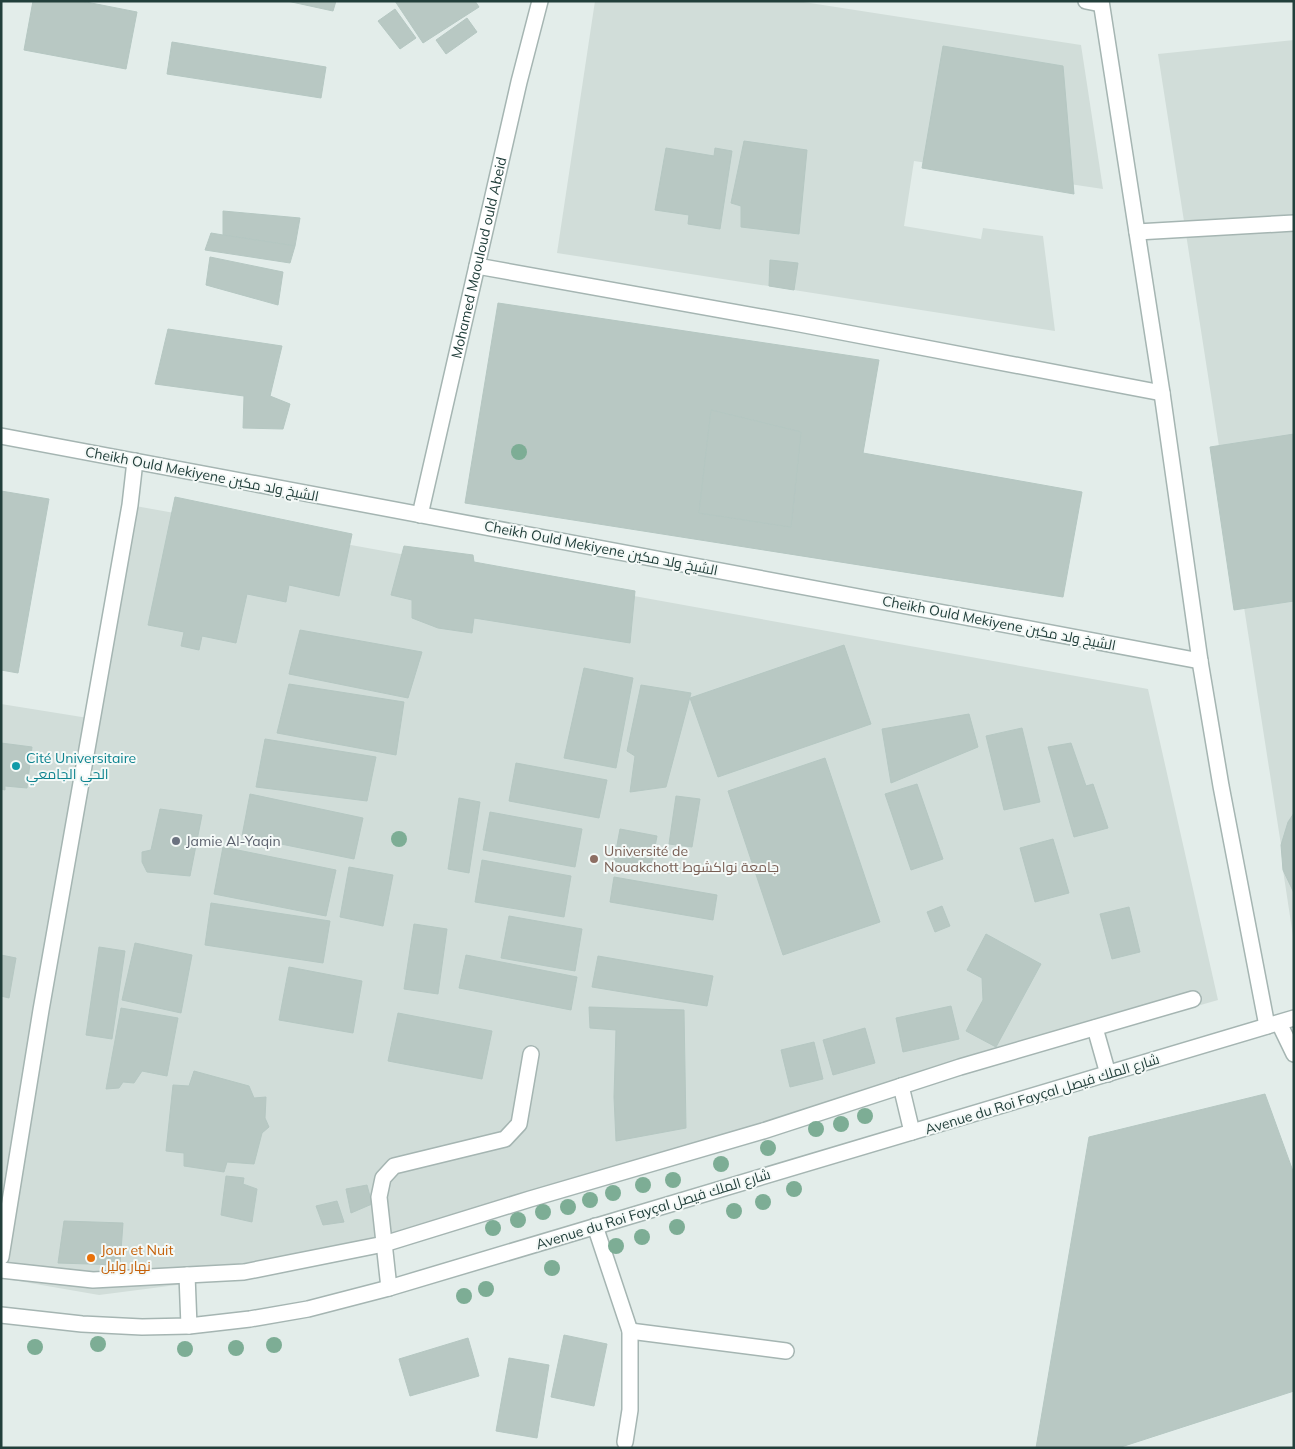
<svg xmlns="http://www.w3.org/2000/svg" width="1295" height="1449" font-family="Mulish,Cairo,sans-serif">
<rect width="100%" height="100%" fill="#e3edea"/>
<!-- built -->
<g fill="#d1ddd9">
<path d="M595,1H797L1081,45L1103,189L914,161L904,226L981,239L983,228L1043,236L1055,331L557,253Z"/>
<path d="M1294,40V936H1293L1283,870L1281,845L1158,54Z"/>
<path d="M130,505L1148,689L1218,1000L269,1273L99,1295L1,1278V704L88,718Z"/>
</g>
<!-- building -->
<g fill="#b8c8c3" stroke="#b5c7c2" fill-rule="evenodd">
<path d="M33,1H81L137,12L126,69L24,50Z"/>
<path d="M287,1H336L333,11Z"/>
<path d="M395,1H475L479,7L423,43Z"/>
<path d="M395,9L416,38L400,49L378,21Z"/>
<path d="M467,18L477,32L446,54L436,40Z"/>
<path d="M172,42L326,67L321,98L167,74Z"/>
<path d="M943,46L1063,66L1074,194L922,168Z"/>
<path d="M744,141L807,150L799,234L741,227V206L731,203Z"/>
<path d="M666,148L714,156L715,148L732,151L720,229L688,224L689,215L655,210Z"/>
<path d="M223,211L300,218L295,246L223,235Z"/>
<path d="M211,233L223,235L295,246L290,263L205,250Z"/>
<path d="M210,257L283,272L278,305L206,285Z"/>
<path d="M770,260L798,263L794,290L769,286Z"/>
<path d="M498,303L879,360L863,453L1082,492L1063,597L465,503ZM711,410L801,432L791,527L699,513Z"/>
<path d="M168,329L282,346L270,396L290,404L283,429L243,428L244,396L155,384Z"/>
<path d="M711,410L801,432L791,527L699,513Z"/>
<path d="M1294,434V601L1234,610L1210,447Z"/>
<path d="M1,491L49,499L18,673L1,670Z"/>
<path d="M175,497L352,534L339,596L289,585L286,602L247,594L236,643L202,636L199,650L181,646L184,632L148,625Z"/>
<path d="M404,546L473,555L474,562L635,591L630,643L474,618L472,633L438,628L412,618V600L391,595Z"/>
<path d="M300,630L422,652L408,698L289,674Z"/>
<path d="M844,645L871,724L718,777L690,698Z"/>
<path d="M584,668L633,678L616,768L564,758Z"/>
<path d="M289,684L404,702L396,755L277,733Z"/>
<path d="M641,685L691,693L666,787L630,792L635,756L627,751Z"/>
<path d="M969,714L978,747L891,783L882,729Z"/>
<path d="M1022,728L1040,802L1004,810L986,736Z"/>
<path d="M265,739L376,757L367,801L256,787Z"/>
<path d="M1,743L32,747L27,788L5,786V790L1,789Z"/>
<path d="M1071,743L1086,786L1093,784L1108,828L1074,837L1048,747Z"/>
<path d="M825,758L880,922L783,955L728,791Z"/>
<path d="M516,763L607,780L599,818L509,801Z"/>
<path d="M917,784L943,859L911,870L885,794Z"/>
<path d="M250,794L363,818L354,859L242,836Z"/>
<path d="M676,796L700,799L692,847L669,844Z"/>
<path d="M459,798L480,802L469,873L448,869Z"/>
<path d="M160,809L202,815L190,876L147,872L142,862V852L151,850Z"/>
<path d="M490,812L582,829L575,867L483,850Z"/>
<path d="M1294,813V893L1283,870L1281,845L1288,822Z"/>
<path d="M620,829L657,836L651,868L614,861Z"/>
<path d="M1053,839L1069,893L1035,902L1020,848Z"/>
<path d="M223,847L336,870L326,916L214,894Z"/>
<path d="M482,860L571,876L564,917L475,902Z"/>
<path d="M349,867L393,875L383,926L340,917Z"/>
<path d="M614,877L717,895L713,920L610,902Z"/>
<path d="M211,903L330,921L323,963L205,945Z"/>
<path d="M942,906L950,926L935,932L927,912Z"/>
<path d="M1129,907L1140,952L1112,959L1100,914Z"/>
<path d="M509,916L582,929L575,971L501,958Z"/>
<path d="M414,924L447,929L438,994L404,989Z"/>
<path d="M986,934L1041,964L996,1047L966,1031L983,1000L982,978L967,970Z"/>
<path d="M135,943L192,955L181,1013L122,1000Z"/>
<path d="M99,947L125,951L112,1039L86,1035Z"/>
<path d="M1,955L16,958L9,998L1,996Z"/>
<path d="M466,955L577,977L571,1010L459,988Z"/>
<path d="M598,956L713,976L707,1006L592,987Z"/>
<path d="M289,967L362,981L353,1033L279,1020Z"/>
<path d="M951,1006L959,1039L903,1052L896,1018Z"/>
<path d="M589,1007L684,1010L686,1128L616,1141L614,1097L616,1030L590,1028Z"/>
<path d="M121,1008L178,1018L167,1076L142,1071L134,1083L123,1082L119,1088L106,1089Z"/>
<path d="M398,1013L492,1031L482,1079L388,1061Z"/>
<path d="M865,1028L875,1063L833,1075L823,1040Z"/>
<path d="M814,1042L823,1079L790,1087L781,1050Z"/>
<path d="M194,1071L249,1086L254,1098L266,1097L265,1118L269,1127L262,1133L254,1164L227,1162L224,1172L184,1166V1153L166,1151L173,1085L189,1086Z"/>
<path d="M1265,1094L1294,1174V1391L1118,1448H1036L1089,1137Z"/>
<path d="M226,1176L244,1178L243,1184L257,1189L252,1222L221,1215Z"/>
<path d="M367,1185L372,1204L351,1213L346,1189Z"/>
<path d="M337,1201L344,1222L323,1225L316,1206Z"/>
<path d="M64,1221L123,1223L120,1265L58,1263Z"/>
<path d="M564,1335L607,1344L594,1406L551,1397Z"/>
<path d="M468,1338L479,1376L410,1396L399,1359Z"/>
<path d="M509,1358L549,1365L537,1438L496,1431Z"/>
</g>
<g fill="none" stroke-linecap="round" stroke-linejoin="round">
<!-- service casing -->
<g stroke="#a5b5b2" stroke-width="18">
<g id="service">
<path d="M1086,1L1101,4"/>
<path d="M1137,232L1294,223"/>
<path d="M477,266L800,324L1162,393"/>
<path d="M1,436L1200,661"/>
<path id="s1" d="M420,515L519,82L540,1"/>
<path d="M1279,1023L1294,1054"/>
<path d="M1095,1028L1108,1074"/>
<path d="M901,1086L912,1132"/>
<path d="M595,1226L630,1331V1410L625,1442"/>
<path d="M1,1257L41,1010L130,505L135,461"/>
<path d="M1,1270L93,1280L244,1272L384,1244L530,1199L763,1131L960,1067L1193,999"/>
<path d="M187,1275L189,1326"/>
<path d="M389,1288L379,1197L383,1178L394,1166L505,1139L519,1124L531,1054"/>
<path d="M630,1331L786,1351"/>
</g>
</g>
<!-- minor casing -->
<g stroke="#a5b5b2" stroke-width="18">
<path id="minor" d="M1101,1L1162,393L1200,661L1221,786L1267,1026"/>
</g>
<!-- tertiary casing -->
<g stroke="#a5b5b2" stroke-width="18">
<path id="tertiary" d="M1,1315L82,1324L142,1327L189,1326L250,1319L308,1309L389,1288L1294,1018"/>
</g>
<!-- service -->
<use href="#service" stroke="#fff" stroke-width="15"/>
<!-- minor -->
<use href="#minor" stroke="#fff" stroke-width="15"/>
<!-- tertiary -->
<use href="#tertiary" stroke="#fff" stroke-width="15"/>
</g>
<!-- trees -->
<g fill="#7dad95">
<circle cx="519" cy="452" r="8"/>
<circle cx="399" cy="839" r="8"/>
<circle cx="865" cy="1116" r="8"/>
<circle cx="841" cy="1124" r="8"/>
<circle cx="816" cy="1129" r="8"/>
<circle cx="768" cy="1148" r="8"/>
<circle cx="721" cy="1164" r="8"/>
<circle cx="673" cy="1180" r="8"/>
<circle cx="643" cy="1185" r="8"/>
<circle cx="794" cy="1189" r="8"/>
<circle cx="613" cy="1193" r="8"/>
<circle cx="590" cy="1200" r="8"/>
<circle cx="763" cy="1202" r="8"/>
<circle cx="568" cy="1207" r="8"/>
<circle cx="734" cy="1211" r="8"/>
<circle cx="543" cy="1212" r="8"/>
<circle cx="518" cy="1220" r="8"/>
<circle cx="677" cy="1227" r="8"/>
<circle cx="493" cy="1228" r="8"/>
<circle cx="642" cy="1237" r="8"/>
<circle cx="616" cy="1246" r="8"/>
<circle cx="552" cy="1268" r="8"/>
<circle cx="486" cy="1289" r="8"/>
<circle cx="464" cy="1296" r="8"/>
<circle cx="98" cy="1344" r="8"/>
<circle cx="274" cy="1345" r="8"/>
<circle cx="35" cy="1347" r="8"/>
<circle cx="236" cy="1348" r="8"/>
<circle cx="185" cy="1349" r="8"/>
</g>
<!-- markers -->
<circle fill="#0f9aa8" stroke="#f4f9f7" stroke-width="2" cx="16" cy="766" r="5"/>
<circle fill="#6b7280" stroke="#f4f9f7" stroke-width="2" cx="176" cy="841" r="5"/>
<circle fill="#8d6e63" stroke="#f4f9f7" stroke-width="2" cx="594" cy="859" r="5"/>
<circle fill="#e8710a" stroke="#f4f9f7" stroke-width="2" cx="91" cy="1258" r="5"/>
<g text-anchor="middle" stroke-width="4" stroke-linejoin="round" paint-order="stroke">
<!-- street labels -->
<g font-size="14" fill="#223f3b" stroke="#f4f9f7">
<text dy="5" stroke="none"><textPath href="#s1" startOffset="264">Mohamed Maouloud ould Abeid</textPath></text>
<text transform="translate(202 474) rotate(11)" y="5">Cheikh Ould Mekiyene الشيخ ولد مكين</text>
<text transform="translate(601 548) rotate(11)" y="5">Cheikh Ould Mekiyene الشيخ ولد مكين</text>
<text transform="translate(999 623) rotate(11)" y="5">Cheikh Ould Mekiyene الشيخ ولد مكين</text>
<text transform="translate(1042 1094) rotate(-17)" y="5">Avenue du Roi Fayçal شارع الملك فيصل</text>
<text transform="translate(653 1209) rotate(-17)" y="5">Avenue du Roi Fayçal شارع الملك فيصل</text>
</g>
<!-- culture labels -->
<g font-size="14" fill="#0d838f" stroke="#f4f9f7" text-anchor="start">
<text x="26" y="763">Cité Universitaire<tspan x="26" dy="16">الحي الجامعي</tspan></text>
</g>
<!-- worship labels -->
<g font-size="14" fill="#5b616d" stroke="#f4f9f7" text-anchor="start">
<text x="186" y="846">Jamie Al-Yaqin</text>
</g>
<!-- education labels -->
<g font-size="14" fill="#785e54" stroke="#f4f9f7" text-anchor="start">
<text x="604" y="856">Université de<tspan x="604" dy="16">Nouakchott جامعة نواكشوط</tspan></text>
</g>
<!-- food labels -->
<g font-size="14" fill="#c56008" stroke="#f4f9f7" text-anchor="start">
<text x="101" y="1255">Jour et Nuit<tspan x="101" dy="16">نهار وليل</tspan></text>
</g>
</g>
<!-- border -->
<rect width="1295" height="1449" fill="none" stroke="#223f3b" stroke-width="5"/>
</svg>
